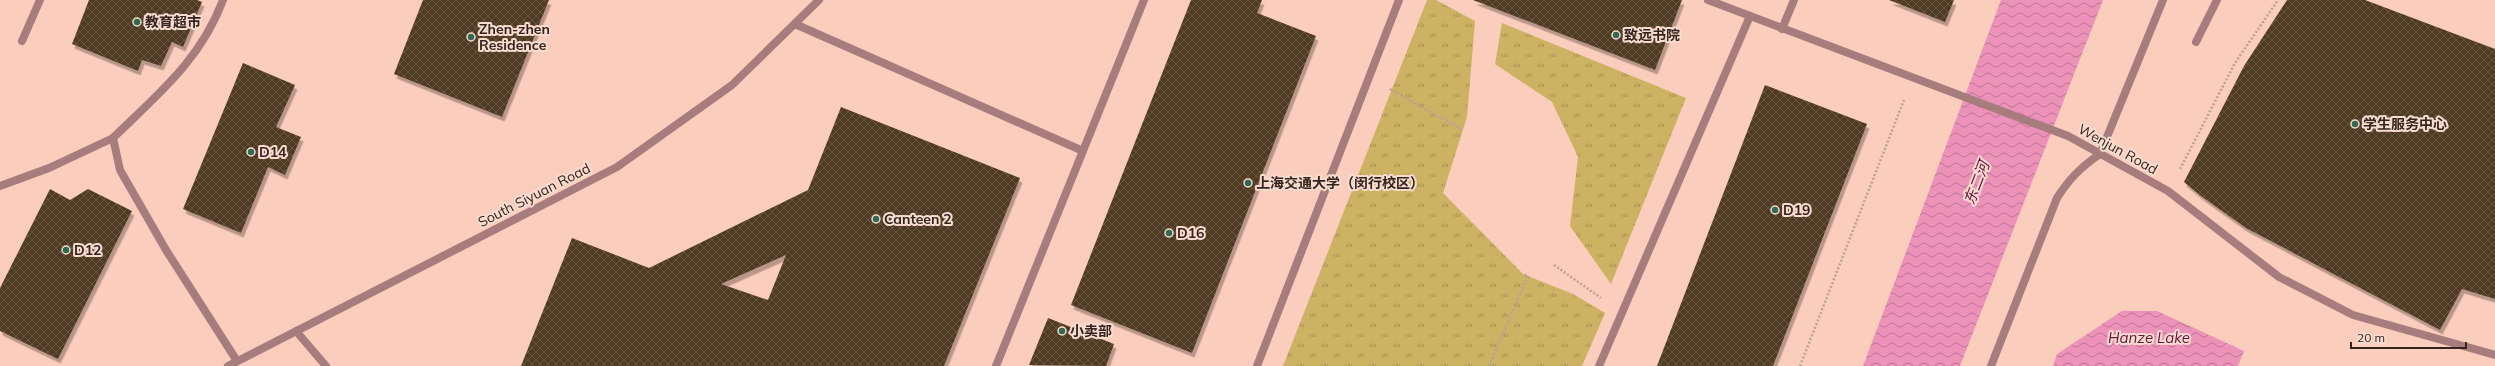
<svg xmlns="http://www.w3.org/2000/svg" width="2495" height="366" font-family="Mulish,'Noto Sans SC',sans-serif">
<defs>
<pattern id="park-tufts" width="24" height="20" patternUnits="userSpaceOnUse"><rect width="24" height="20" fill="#cdb264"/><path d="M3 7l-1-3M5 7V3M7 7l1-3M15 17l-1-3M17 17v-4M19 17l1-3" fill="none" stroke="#a79152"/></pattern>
<pattern id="water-waves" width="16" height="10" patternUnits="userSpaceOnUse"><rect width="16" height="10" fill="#ec91b8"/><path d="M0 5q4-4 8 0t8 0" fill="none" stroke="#c07695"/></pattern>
<pattern id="building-cross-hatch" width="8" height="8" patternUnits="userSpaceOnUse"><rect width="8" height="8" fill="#503a23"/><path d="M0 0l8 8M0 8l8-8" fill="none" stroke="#675442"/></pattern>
<filter id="shadow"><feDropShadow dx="2.5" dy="4.5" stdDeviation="0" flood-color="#0004"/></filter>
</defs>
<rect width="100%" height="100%" fill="#fadbcf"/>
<!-- built -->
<rect fill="#fbcdbc" x="0" y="0" width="2495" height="366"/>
<!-- park -->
<g fill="url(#park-tufts)">
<path d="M1427,0H1436L1475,21L1467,117L1443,193L1523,274L1573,294L1605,313L1582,366H1283Z"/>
<path d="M1502,23L1686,98L1611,284L1570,226L1578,157L1552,102L1495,64Z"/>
</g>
<!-- water -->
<g fill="url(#water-waves)">
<path d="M2001,0H2103L1960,366H1863Z"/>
<path d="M2122,311H2157L2244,351L2238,366H2053L2057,354Z"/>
</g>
<!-- building -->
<g fill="url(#building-cross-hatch)" fill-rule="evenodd" filter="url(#shadow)">
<path d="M89,0H197L202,2L183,47L172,42L161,66L142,60L138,71L72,44Z"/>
<path d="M423,0H549L502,117L394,74Z"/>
<path d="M1191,0H1262L1257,13L1316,36L1192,353L1071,305Z"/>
<path d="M1473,0H1682L1655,70Z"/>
<path d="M1889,0H1954L1945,22Z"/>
<path d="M2287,0H2365L2495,49V299L2462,289L2440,330L2246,228L2201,196L2184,182L2244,66Z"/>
<path d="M243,63L295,85L276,127L301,137L285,175L268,167L241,233L183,209Z"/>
<path d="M1765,85L1867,124L1773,366H1657Z"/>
<path d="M841,107L1020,178L944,366H521L572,238L649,268L808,190ZM786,255L768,300L721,284Z"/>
<path d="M50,189L70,200L88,189L132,211L58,359L0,331V288Z"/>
<path d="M1048,318L1114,344L1106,366L1029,365Z"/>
</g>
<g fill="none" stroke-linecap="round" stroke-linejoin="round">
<!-- path -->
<g stroke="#bba198" stroke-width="2.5" stroke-dasharray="2 2" stroke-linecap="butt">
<path d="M1390,89L1463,130"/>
<path d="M2180,169L2235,63L2278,0"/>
<path d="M1554,265L1601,298"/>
<path d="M1489,366L1528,276L1523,274"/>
<path d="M1800,366L1904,100"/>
</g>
<!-- service -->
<g stroke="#a77c7d" stroke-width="8">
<path d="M223,0C200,61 158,94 113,138L120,170L166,250L237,361"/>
<path d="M1708,0L2068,136L2168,191L2279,277L2353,315L2495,355"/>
<path d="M795,24L1083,151"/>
<path d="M1782,29L1794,0"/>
<path d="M22,41L40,0"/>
<path d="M2196,42L2217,0"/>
<path d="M0,186L49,168L113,138"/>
<path d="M296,331L326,366"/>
<path d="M228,366L617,167L732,85L819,0"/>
<path d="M996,366L1144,0"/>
<path d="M1257,366L1399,0"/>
<path d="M1599,366L1750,16"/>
<path d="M1991,366L2057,198C2069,179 2081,167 2100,154L2163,0"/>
</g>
</g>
<!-- markers -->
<g fill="#316a52" stroke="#fadbcf" stroke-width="1.5">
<circle cx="137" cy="22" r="4"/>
<circle cx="1616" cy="35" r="4"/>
<circle cx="471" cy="37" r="4"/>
<circle cx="2355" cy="124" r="4"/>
<circle cx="251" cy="152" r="4"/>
<circle cx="1248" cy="183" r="4"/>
<circle cx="1775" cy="210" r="4"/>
<circle cx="876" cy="219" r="4"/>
<circle cx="1169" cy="233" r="4"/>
<circle cx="66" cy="250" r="4"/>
<circle cx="1062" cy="331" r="4"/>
</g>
<g text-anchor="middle" stroke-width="4" stroke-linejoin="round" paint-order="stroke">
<!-- poi labels -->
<g font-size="14" font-weight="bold" fill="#33241f" stroke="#fadbcf" text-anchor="start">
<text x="145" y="27">教育超市</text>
<text x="479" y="34">Zhen-zhen<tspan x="479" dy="16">Residence</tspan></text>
<text x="1624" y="40">致远书院</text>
<text x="2363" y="129">学生服务中心</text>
<text x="259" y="157">D14</text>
<text x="1256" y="188">上海交通大学（闵行校区）</text>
<text x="1783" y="215">D19</text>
<text x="884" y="224">Canteen 2</text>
<text x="1177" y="238">D16</text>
<text x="74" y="255">D12</text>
<text x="1070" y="336">小卖部</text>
</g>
<!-- street labels -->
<g font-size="14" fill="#33241f" stroke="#fadbcf">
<text transform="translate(2118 149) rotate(29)" y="5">Wenjun Road</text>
<text transform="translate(534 195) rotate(-27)" y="5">South Siyuan Road</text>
</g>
<!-- water labels -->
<g font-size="15" font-style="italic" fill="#651540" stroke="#fadbcf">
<text transform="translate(1977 183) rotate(-69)" y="5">东二河</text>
<text x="2149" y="343">Hanze Lake</text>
</g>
</g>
<!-- scale -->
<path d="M2351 342v6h115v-6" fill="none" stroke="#33241f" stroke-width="2"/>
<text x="2357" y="342" font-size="12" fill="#33241f" stroke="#fadbcf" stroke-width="3" paint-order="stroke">20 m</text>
</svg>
